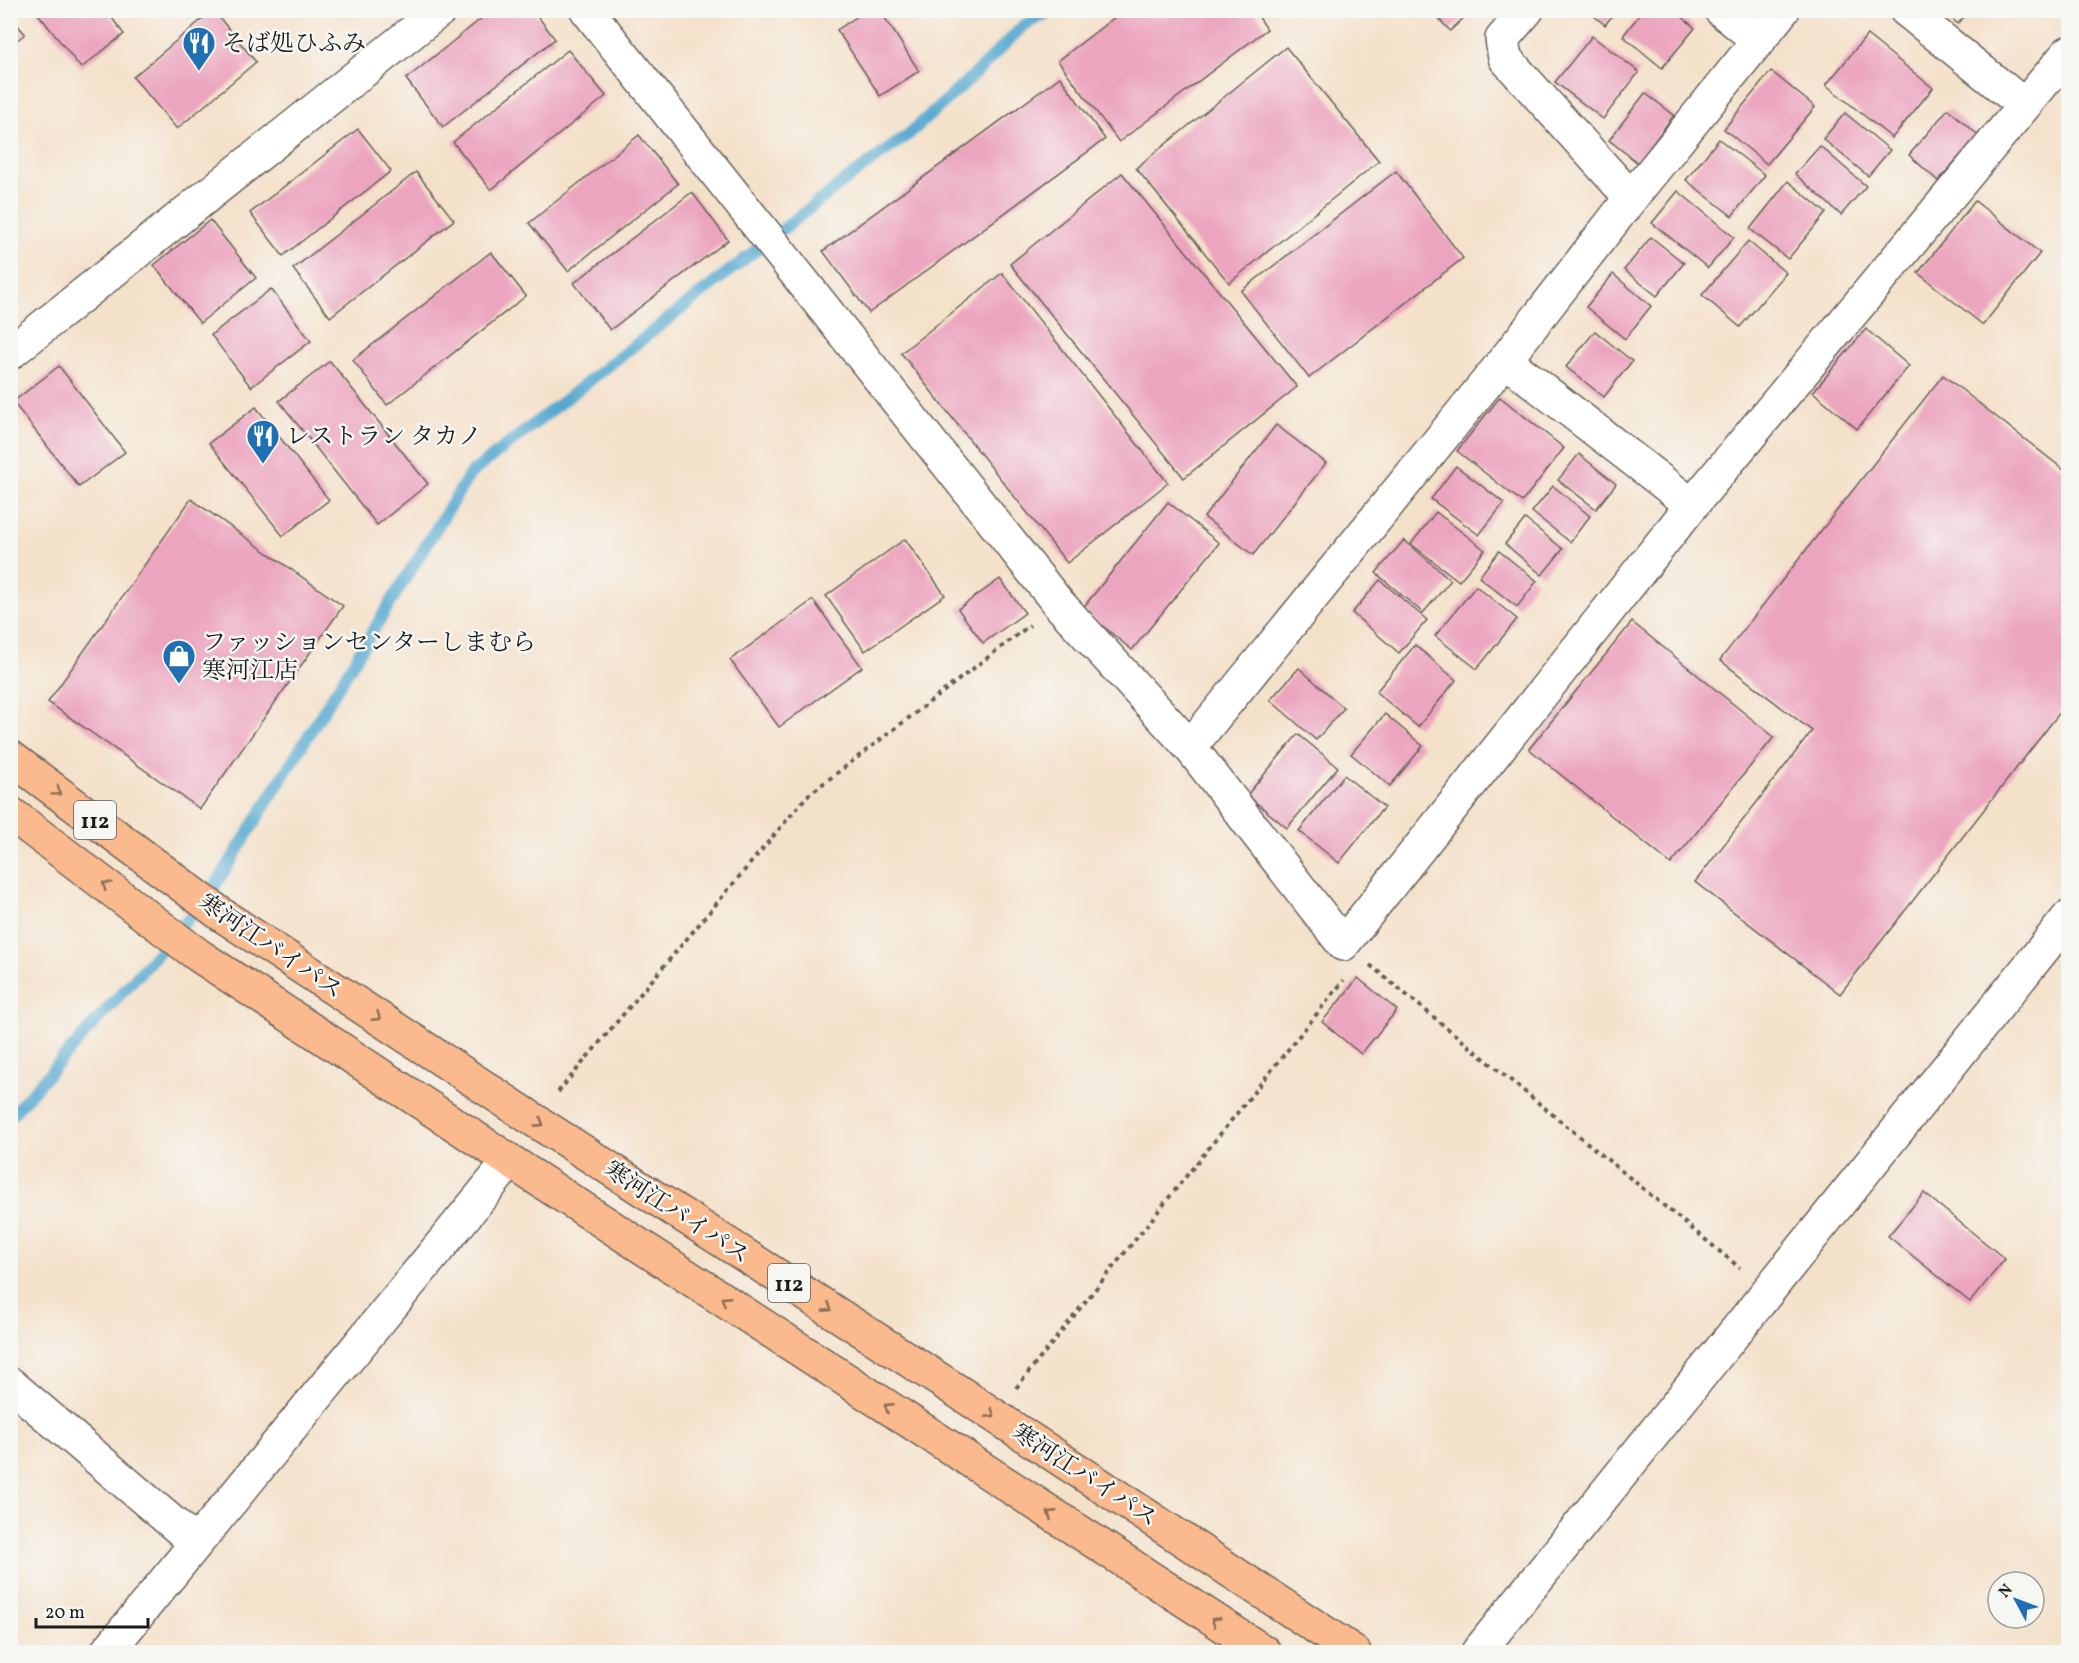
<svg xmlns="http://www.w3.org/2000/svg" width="2079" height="1663" font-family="Vollkorn,'Noto Serif JP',serif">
<rect width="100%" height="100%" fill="#f6f6f2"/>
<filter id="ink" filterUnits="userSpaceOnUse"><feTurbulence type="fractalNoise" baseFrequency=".0167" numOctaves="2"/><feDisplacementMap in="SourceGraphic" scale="12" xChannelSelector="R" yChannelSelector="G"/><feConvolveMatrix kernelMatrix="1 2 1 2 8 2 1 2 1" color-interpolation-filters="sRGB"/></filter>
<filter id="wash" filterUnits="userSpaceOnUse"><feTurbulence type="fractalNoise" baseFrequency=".008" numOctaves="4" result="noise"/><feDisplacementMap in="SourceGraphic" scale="24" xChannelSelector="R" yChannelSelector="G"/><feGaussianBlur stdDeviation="1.35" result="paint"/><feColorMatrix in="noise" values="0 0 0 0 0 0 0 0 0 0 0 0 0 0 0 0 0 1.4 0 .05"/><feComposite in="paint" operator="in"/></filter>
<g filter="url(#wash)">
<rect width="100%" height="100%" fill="#f4e1ca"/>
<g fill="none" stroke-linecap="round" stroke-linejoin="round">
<!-- stream -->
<path stroke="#55a9d0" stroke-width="12" d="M10,1117L209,896L470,474L842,183L909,134L973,76L1024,25L1054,10"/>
</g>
<g id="blocks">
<!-- building -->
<g fill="#eca5bf">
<path d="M35,10H106L124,34L81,68Z"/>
<path d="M213,10L256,62L177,129L133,77Z"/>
<path d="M492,10H533L555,39L443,127L406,79Z"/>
<path d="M867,10H880L919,71L880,96L837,30Z"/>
<path d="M1124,10H1254L1267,29L1119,142L1058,61Z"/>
<path d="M1431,10H1472L1450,31Z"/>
<path d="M1587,10H1617L1605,25Z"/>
<path d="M1643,10H1674L1695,28L1662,68L1623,36Z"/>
<path d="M1942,10H1970L1958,24Z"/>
<path d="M10,16L25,34L10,46Z"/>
<path d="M1867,35L1933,88L1892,138L1826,85Z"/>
<path d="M1592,36L1639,72L1603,119L1555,82Z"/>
<path d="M1286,47L1379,161L1229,283L1136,168Z"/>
<path d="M568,50L606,96L491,190L453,142Z"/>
<path d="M1771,71L1815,107L1767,164L1724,129Z"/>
<path d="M1060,77L1105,139L869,313L823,251Z"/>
<path d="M1645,93L1674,115L1638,163L1609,140Z"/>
<path d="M1948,109L1978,135L1938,181L1909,155Z"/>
<path d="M1845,113L1890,150L1868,176L1823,139Z"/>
<path d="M358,129L391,171L283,256L250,213Z"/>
<path d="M639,135L678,184L568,271L529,223Z"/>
<path d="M1719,139L1765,175L1732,216L1686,180Z"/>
<path d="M1820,146L1866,186L1841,215L1795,174Z"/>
<path d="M1396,171L1463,258L1309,378L1241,291Z"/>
<path d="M416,172L454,220L330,317L293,269Z"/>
<path d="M1122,173L1297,387L1184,478L1010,264Z"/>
<path d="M1788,181L1826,213L1788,259L1750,229Z"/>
<path d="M1678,191L1734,237L1708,268L1652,223Z"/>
<path d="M692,192L728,240L610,330L574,283Z"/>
<path d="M1975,201L2040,253L1983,325L1918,273Z"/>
<path d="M210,220L256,278L200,323L154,265Z"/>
<path d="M1651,237L1684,263L1657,296L1624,270Z"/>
<path d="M1748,241L1786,273L1740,327L1702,295Z"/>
<path d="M491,252L526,296L387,405L353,360Z"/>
<path d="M1002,273L1168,483L1067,563L901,353Z"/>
<path d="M1613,274L1651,306L1625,339L1586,307Z"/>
<path d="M271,289L311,341L251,387L211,335Z"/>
<path d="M1866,329L1909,366L1857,429L1813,392Z"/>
<path d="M1595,331L1632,361L1604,397L1566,367Z"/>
<path d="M330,361L428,484L377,525L279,401Z"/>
<path d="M59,366L125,452L79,487L13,402Z"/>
<path d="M1943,375L2068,473V621L2067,623L2068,624V702L1840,994L1695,882L1812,731L1720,660Z"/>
<path d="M1500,397L1564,448L1522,502L1457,451Z"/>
<path d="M256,407L329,500L283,536L209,443Z"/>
<path d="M1276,425L1326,463L1253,555L1204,517Z"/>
<path d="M1579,454L1616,484L1596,509L1558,480Z"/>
<path d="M1456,466L1504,503L1479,535L1431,499Z"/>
<path d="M1553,486L1590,516L1570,542L1532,512Z"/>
<path d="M191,499L343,606L200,809L48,702Z"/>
<path d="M1168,502L1219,543L1132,650L1082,609Z"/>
<path d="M1436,512L1485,550L1459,581L1411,544Z"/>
<path d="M1525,519L1563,549L1542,575L1505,544Z"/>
<path d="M905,539L945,595L865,651L826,596Z"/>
<path d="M1404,540L1451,580L1423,613L1376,573Z"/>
<path d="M1499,551L1537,581L1517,607L1479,577Z"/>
<path d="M1000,579L1025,613L983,643L958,609Z"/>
<path d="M1380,580L1427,620L1399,653L1352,613Z"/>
<path d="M1476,586L1517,619L1477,669L1435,636Z"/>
<path d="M813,600L862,667L779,727L730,660Z"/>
<path d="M1632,622L1774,737L1671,864L1529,749Z"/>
<path d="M1415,645L1456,680L1418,727L1376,692Z"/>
<path d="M1299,668L1344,708L1316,740L1270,700Z"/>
<path d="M1385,714L1423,746L1390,786L1351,754Z"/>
<path d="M1298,734L1338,767L1287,828L1247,795Z"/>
<path d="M1344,775L1384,807L1339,863L1299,831Z"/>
<path d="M1358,978L1397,1010L1361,1054L1322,1022Z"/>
<path d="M1924,1193L2005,1259L1970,1302L1888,1236Z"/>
</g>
</g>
</g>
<g filter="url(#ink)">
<use href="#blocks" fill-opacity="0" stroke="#686159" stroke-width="1.5"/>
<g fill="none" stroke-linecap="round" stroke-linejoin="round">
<!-- minor casing -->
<g stroke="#686159" stroke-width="36">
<g id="minor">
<path d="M587,10L1058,603L1190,747L1343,944L1692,505L2068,53"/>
<path d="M1527,10L1502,39L1505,58L1631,198"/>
<path d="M1721,10L1759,41"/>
<path d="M1906,10L2024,105"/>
<path d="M10,353L440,10"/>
<path d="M1505,360L1692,505"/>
<path d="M1190,747L1505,360L1631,198L1783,10"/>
<path d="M10,1384L195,1542"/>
<path d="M107,1652L510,1161"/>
<path d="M1478,1652L2068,918"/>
</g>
</g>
<!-- highway casing -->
<g stroke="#686159" stroke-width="36">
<g id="highway">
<path d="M10,757L222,915L534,1120L957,1391L1354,1652"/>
<path d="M10,813L198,955L510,1161L1264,1652"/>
</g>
</g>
<!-- path -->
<g stroke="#686159" stroke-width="4" stroke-dasharray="4.5 4.5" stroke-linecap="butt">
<path d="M1370,965L1740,1268"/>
<path d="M558,1092L807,796L1030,625"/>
<path d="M1016,1388L1344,980"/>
</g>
<!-- minor -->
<use href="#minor" stroke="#fff" stroke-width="33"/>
<!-- highway -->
<use href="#highway" stroke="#fbba8d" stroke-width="33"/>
</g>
<!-- one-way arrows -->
<defs><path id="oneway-chevron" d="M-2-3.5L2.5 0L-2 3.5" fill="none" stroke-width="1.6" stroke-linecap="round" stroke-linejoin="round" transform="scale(1.5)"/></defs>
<g stroke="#8c6b54">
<use href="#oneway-chevron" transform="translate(57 792) rotate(37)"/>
<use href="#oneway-chevron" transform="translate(106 885) rotate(-143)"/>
<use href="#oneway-chevron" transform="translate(377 1017) rotate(33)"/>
<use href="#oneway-chevron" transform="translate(540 1123) rotate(33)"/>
<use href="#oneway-chevron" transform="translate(725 1300) rotate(-147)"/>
<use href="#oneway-chevron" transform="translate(828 1308) rotate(33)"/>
<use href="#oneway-chevron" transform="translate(888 1407) rotate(-147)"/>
<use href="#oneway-chevron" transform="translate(991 1414) rotate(33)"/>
<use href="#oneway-chevron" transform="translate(1051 1514) rotate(-147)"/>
<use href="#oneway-chevron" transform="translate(1215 1621) rotate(-147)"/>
</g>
</g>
<!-- icons -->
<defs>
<g id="restaurant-pin" transform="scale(1.725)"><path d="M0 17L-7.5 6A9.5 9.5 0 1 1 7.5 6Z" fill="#1f6fb2" stroke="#f6f6f2"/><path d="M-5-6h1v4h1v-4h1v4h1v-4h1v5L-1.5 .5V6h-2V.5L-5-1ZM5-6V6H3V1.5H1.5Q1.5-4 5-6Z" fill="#fff"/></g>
<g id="shop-pin" transform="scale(1.725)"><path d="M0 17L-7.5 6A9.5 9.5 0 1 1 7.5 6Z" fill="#1f6fb2" stroke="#f6f6f2"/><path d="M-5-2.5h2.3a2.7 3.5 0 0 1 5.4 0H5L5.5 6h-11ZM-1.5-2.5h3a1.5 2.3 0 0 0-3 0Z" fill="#fff"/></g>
</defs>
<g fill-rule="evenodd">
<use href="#restaurant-pin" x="199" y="43"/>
<use href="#restaurant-pin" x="263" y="436"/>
<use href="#shop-pin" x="179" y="656"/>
</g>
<g text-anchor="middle" stroke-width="5" stroke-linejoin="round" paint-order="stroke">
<!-- shield labels -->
<g fill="#f6f6f2" stroke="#5d5d5c" stroke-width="1.5">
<rect x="74" y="801" width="42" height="38" rx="4.5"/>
<rect x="768" y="1264" width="42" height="38" rx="4.5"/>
</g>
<g font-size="22" font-weight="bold" fill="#1c1c1c">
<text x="95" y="828">112</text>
<text x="789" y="1291">112</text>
</g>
<!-- poi labels -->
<g font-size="24" fill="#1c1c1c" stroke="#f6f6f2" text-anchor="start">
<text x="222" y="51">そば処ひふみ</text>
<text x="286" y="444">レストラン タカノ</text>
<text x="202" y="650">ファッションセンターしまむら<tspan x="202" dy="28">寒河江店</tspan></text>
</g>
<!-- street labels -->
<g font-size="24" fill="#1c1c1c" stroke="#f6f6f2">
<text transform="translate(271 946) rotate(34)" y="8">寒河江バイパス</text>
<text transform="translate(677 1212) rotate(33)" y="8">寒河江バイパス</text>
<text transform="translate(1085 1475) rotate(33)" y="8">寒河江バイパス</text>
</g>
</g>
<!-- margin -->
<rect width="2079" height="1663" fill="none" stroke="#f6f6f2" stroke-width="36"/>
<!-- north arrow -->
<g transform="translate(2016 1600) rotate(311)"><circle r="28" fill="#f6f6f2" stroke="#9f9f9c" stroke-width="1.5"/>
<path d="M0-4.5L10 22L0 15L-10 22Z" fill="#1f6fb2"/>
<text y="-9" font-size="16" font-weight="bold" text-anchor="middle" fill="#1c1c1c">N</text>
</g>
<!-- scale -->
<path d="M36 1618v9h112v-9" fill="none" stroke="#1c1c1c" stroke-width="3"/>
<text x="45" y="1618" font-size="18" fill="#1c1c1c" stroke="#f6f6f2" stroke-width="4.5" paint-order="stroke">20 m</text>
</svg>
